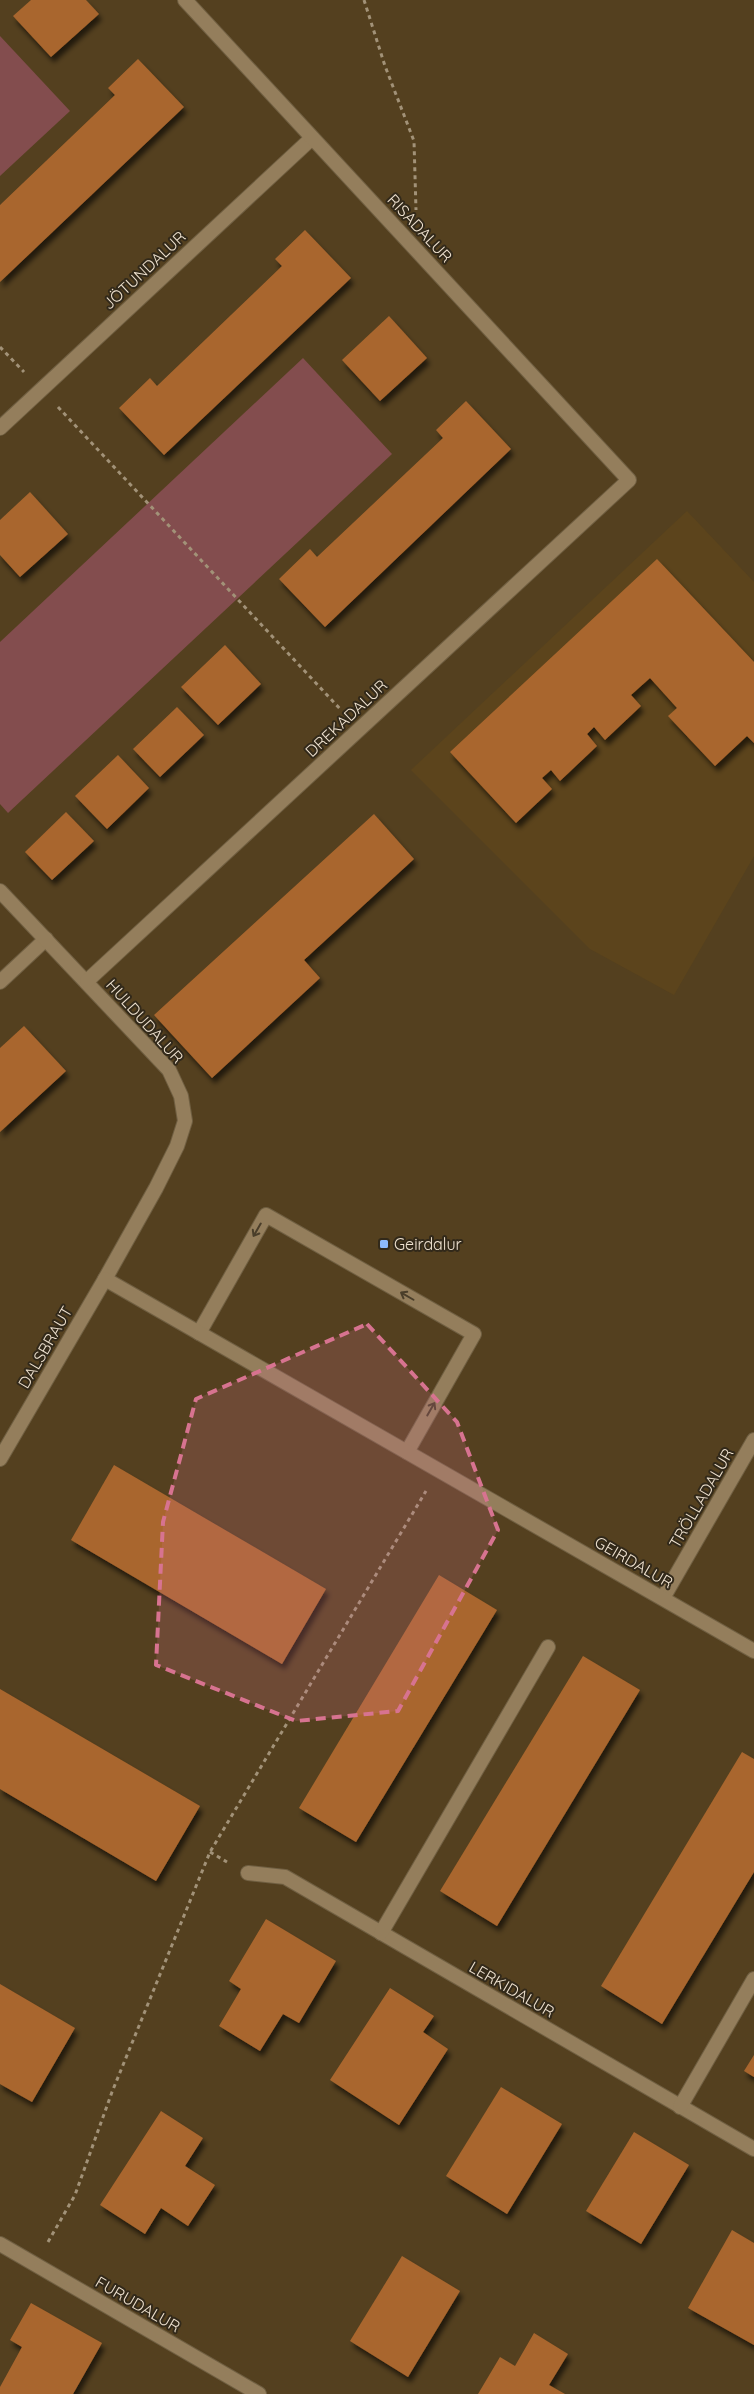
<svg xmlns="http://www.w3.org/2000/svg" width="754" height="2394" font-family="Quicksand,sans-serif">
<defs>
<filter id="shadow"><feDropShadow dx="3" dy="5.5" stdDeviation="2.5" flood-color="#0009"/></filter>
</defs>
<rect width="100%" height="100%" fill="#54401f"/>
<!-- built -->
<path fill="#5c441c" d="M687,511L754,582V856L674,995L590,949L411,770Z"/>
<!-- green -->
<g fill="#834d4e">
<path d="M0,36L70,111L0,176Z"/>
<path d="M303,358L392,454L8,813L0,804V642Z"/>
</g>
<!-- building -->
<g fill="#a9662e" filter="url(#shadow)">
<path d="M31,0H86L99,14L51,57L13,16Z"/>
<path d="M138,59L184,107L0,282V205L115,95L108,88Z"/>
<path d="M305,230L351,278L164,455L119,408L150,378L157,386L282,266L275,259Z"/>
<path d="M389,316L427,358L380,401L342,360Z"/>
<path d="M466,401L511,449L325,627L279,579L310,549L317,557L443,438L436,430Z"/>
<path d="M30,492L68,534L20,577L0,555V520Z"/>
<path d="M657,559L754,662V743L747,736L715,766L668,716L677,708L650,678L631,695L641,706L605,740L594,727L587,734L597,746L560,781L551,770L542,778L552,789L516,823L450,752Z"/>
<path d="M225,645L261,684L218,725L181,687Z"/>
<path d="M177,707L204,735L160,777L133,749Z"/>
<path d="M118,755L149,788L107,829L75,796Z"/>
<path d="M66,812L94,841L52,880L25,852Z"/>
<path d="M374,814L414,859L304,960L320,978L212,1078L154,1015Z"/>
<path d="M24,1026L66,1071L0,1132V1048Z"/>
<path d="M114,1465L326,1589L282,1664L71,1540Z"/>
<path d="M439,1575L497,1610L356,1842L299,1808Z"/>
<path d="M583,1656L640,1690L497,1926L440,1891Z"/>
<path d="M0,1689L200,1806L156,1881L0,1789Z"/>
<path d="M742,1752L754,1759V1872L662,2024L601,1986Z"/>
<path d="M266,1919L336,1961L299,2023L283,2014L260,2051L219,2026L241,1989L229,1981Z"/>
<path d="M0,1984L75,2028L32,2102L0,2084Z"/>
<path d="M390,1988L434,2016L423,2032L448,2049L399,2125L330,2080Z"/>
<path d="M754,2055V2077L744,2071Z"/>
<path d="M501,2087L562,2124L507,2214L446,2176Z"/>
<path d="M161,2111L203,2138L185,2166L215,2185L188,2226L161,2208L145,2234L100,2205Z"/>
<path d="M634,2132L689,2165L641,2244L586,2211Z"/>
<path d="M732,2230L754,2243V2345L688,2308Z"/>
<path d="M402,2256L460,2291L408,2377L350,2341Z"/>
<path d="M31,2303L102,2343L73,2394H0V2387L22,2347L10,2340Z"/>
<path d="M534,2333L568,2354L549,2385L565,2394H478L500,2357L515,2366Z"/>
</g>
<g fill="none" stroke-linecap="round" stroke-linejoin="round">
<!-- service casing -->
<g stroke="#705f42" stroke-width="16">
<g id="service">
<path d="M0,982L46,939"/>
<path d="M199,1333L266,1215L474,1334L407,1452"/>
</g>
</g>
<!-- minor casing -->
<g stroke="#705f42" stroke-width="16">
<g id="minor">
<path d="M0,428L312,138"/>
<path d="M0,891L169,1070L181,1096L185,1121L177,1146L156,1188L105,1279"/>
<path d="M87,981L629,480L185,0"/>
<path d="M663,1598L754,1440"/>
<path d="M248,1873L285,1877L754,2149"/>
<path d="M381,1933L548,1647"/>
<path d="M680,2107L754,1979"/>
<path d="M0,2244L259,2394"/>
</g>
</g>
<!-- tertiary casing -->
<g stroke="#705f42" stroke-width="16">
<path id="tertiary" d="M0,1459L105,1279L754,1651"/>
</g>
<!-- path -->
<g stroke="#a29278" stroke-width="3" stroke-dasharray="4 4" stroke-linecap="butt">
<path d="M364,0L385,66L414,141L416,210"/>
<path d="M0,347L24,372"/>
<path d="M58,407L342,711"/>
<path d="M210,1852L227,1862"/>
<path d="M48,2242L75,2195L112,2092L210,1852L426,1491"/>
</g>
<!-- service -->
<use href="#service" stroke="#947e5c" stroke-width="14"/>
<!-- minor -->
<use href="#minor" stroke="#947e5c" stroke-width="14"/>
<!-- tertiary -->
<use href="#tertiary" stroke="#947e5c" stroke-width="14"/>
</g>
<!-- one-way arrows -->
<defs><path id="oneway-shaft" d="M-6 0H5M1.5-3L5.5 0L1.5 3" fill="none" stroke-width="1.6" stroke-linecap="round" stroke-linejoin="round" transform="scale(1.25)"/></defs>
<g stroke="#4a3e2a">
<use href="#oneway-shaft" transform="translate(257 1230) rotate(120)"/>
<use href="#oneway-shaft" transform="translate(407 1296) rotate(-150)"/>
<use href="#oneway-shaft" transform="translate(431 1409) rotate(-60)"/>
</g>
<!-- marked area -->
<path fill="#d77390" fill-opacity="0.2" stroke="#d77390" stroke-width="4" stroke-dasharray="10 6" stroke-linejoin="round" d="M367,1324L457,1422L498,1530L398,1711L296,1721L156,1665L163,1522L196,1399Z"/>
<!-- markers -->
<rect fill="#8cb9fc" stroke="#32291a" stroke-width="2" x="379" y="1239" width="10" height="10" rx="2.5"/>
<g text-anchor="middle" stroke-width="4" stroke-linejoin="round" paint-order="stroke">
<!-- street labels -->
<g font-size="16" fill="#f0e3d1" stroke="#32291a">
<text transform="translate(420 228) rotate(47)" y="6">RISADALUR</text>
<text transform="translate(144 270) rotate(-43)" y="6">JÖTUNDALUR</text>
<text transform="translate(346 718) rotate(-43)" y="6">DREKADALUR</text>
<text transform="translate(145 1021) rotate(48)" y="6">HULDUDALUR</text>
<text transform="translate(45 1347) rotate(-60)" y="6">DALSBRAUT</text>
<text transform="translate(701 1498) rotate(-60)" y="6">TRÖLLADALUR</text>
<text transform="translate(634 1562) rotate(30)" y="6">GEIRDALUR</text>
<text transform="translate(512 1989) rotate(30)" y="6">LERKIDALUR</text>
<text transform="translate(138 2304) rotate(30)" y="6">FURUDALUR</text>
</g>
<!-- poi labels -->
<g font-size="16" fill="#f0e3d1" stroke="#32291a" text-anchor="start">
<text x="394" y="1250">Geirdalur</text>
</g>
</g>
</svg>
